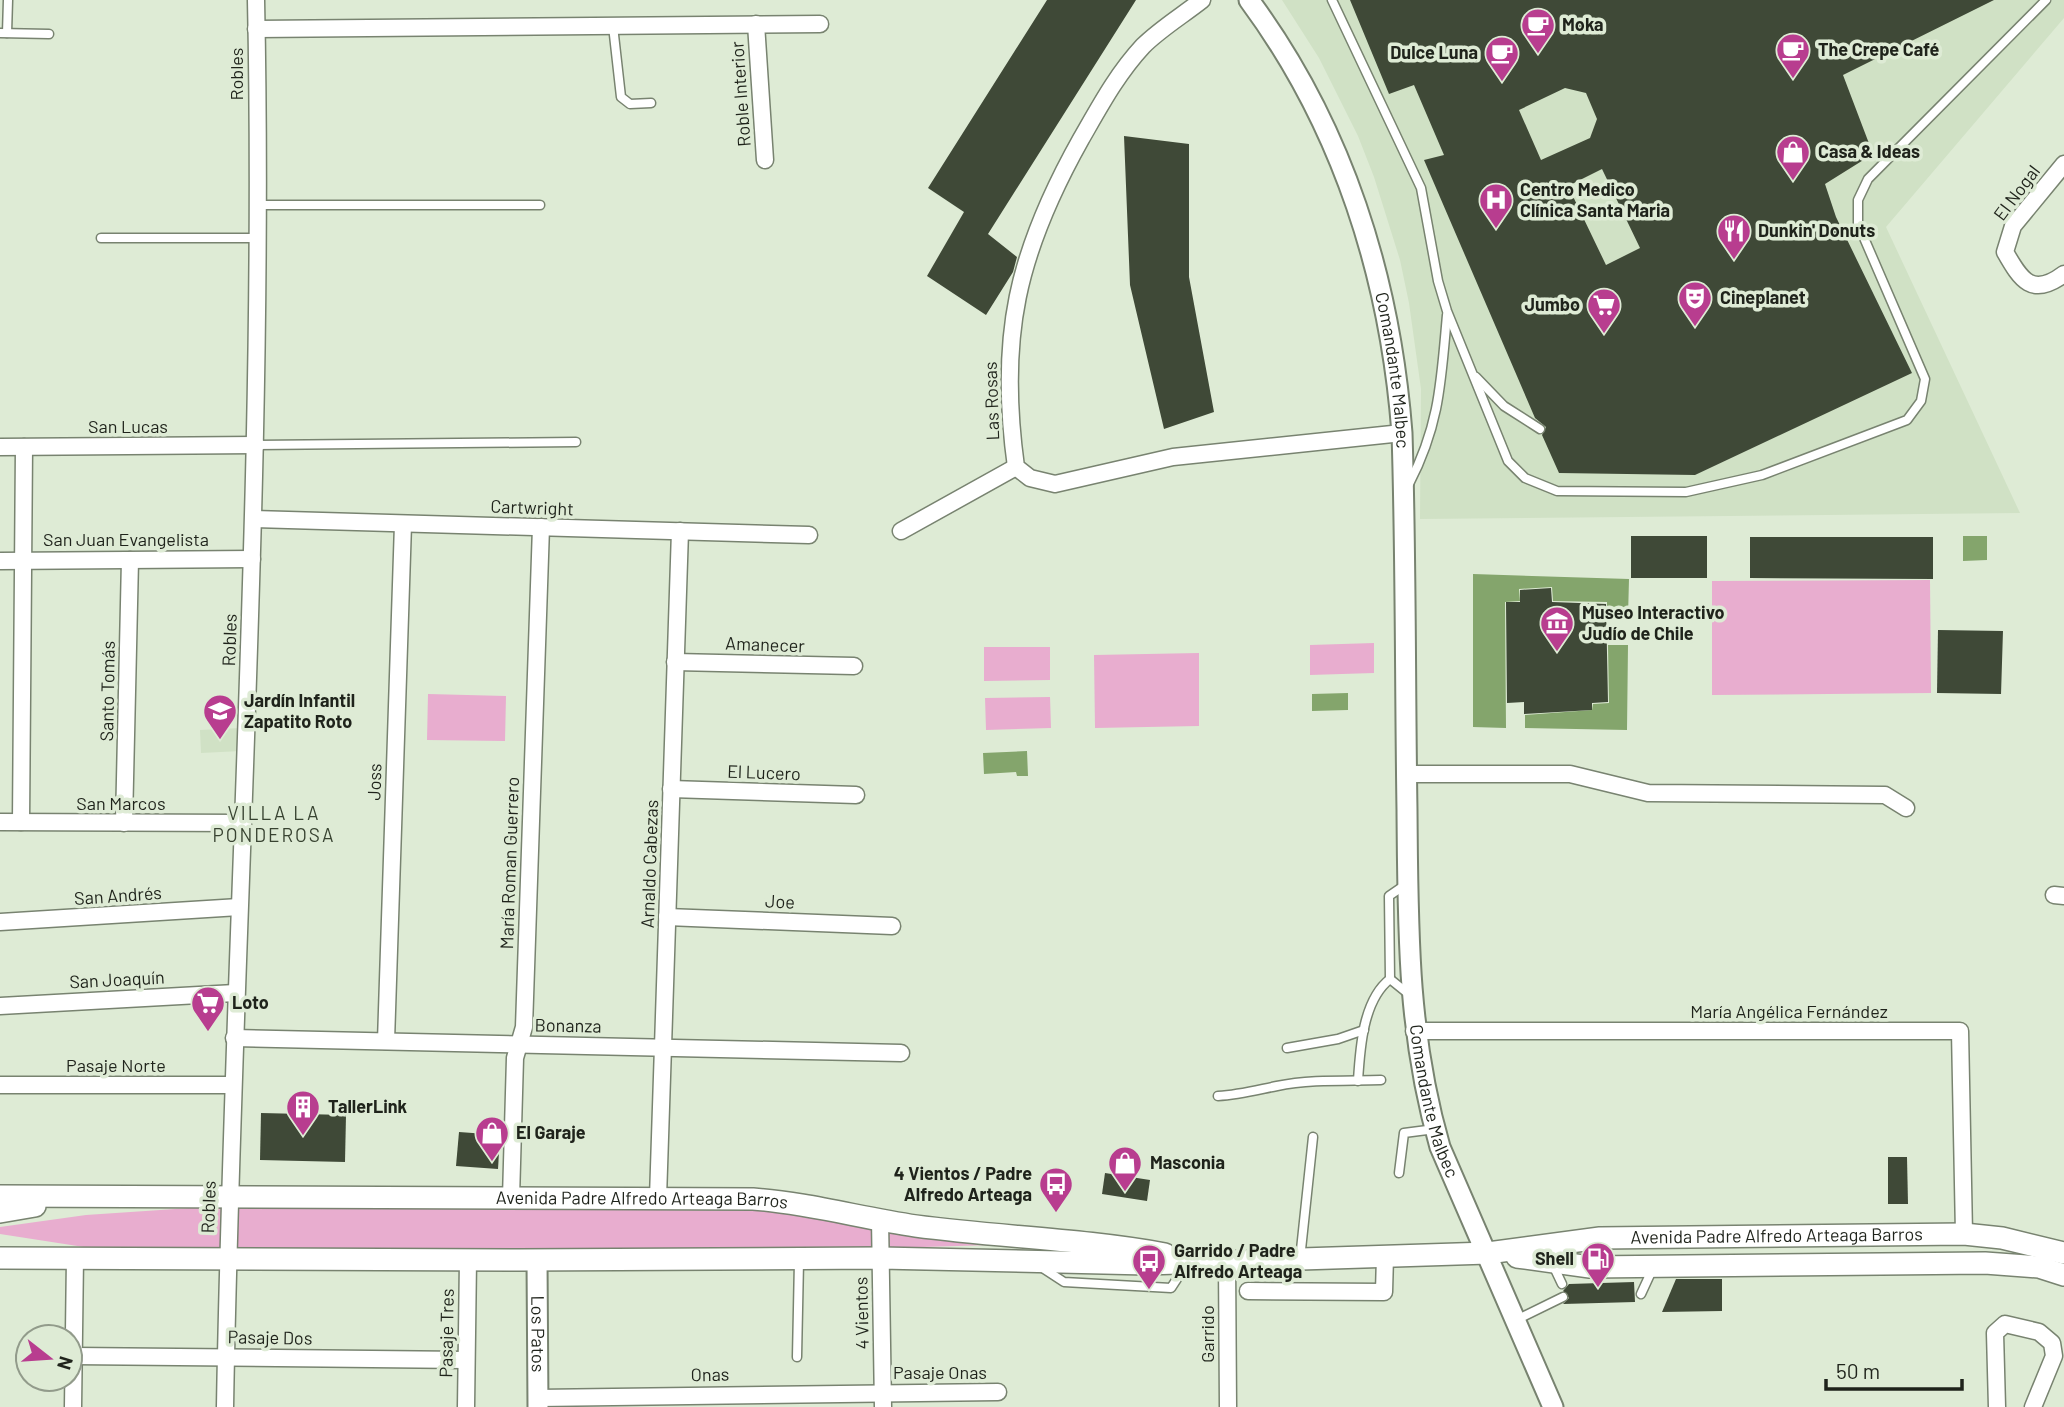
<svg xmlns="http://www.w3.org/2000/svg" width="2064" height="1407" font-family="Barlow,sans-serif">
<rect width="100%" height="100%" fill="#deebd5"/>
<!-- built -->
<g fill="#d0e1c5">
<path d="M1282,0H2064V18L1886,227L2020,513L1420,519L1421,389L1409,303L1400,260L1374,177L1358,136L1319,58Z"/>
<path d="M240,728L241,751L201,753L200,730Z"/>
</g>
<!-- green -->
<g fill="#e8adcf">
<path d="M1930,580L1931,693L1712,695V581Z"/>
<path d="M1374,643V673L1310,675V645Z"/>
<path d="M984,647H1050V680L984,681Z"/>
<path d="M1199,653V726L1095,728L1094,655Z"/>
<path d="M428,694L506,696L505,741L427,740Z"/>
<path d="M1050,697L1051,728L986,730L985,698Z"/>
<path d="M205,1207L803,1211L1024,1244L785,1251L196,1249L84,1247L0,1234V1227L86,1215Z"/>
</g>
<!-- water -->
<g fill="#84a56c">
<path d="M1963,536H1987V560L1963,561Z"/>
<path d="M1473,574L1629,579L1628,617L1607,616V602L1553,601L1552,587L1519,589L1520,601L1505,602L1506,728L1473,727Z"/>
<path d="M1608,645H1628L1627,730L1525,728V715L1592,710L1593,704L1609,703Z"/>
<path d="M1348,693V710L1312,711V694Z"/>
<path d="M1027,751L1028,776H1017L1016,772L984,774L983,753Z"/>
</g>
<!-- building -->
<g fill="#3f4937" fill-rule="evenodd">
<path d="M1047,0H1136L988,234L1017,257L1013,272L986,315L927,276L964,212L928,188Z"/>
<path d="M1350,0H1994L1843,75L1873,154L1825,184L1836,217L1912,373L1695,475L1559,473L1542,435L1546,427L1535,418L1424,160L1444,155L1414,85L1389,94ZM1565,88L1586,93L1597,119L1590,138L1541,160L1519,110ZM1602,169L1640,248L1606,265L1568,186Z"/>
<path d="M1124,136L1189,144V277L1214,412L1164,429L1130,285Z"/>
<rect x="1631" y="536" width="76" height="42"/>
<path d="M1750,537H1933V579L1750,578Z"/>
<path d="M1551,588L1552,602L1606,604L1608,702L1592,703V710L1524,714V702L1507,703L1506,602H1520V590Z"/>
<path d="M1938,630L2003,631L2001,694L1937,693Z"/>
<path d="M261,1113L346,1115L345,1162L260,1160Z"/>
<path d="M459,1132L500,1135L498,1169L456,1166Z"/>
<path d="M1888,1157H1907L1908,1204H1888Z"/>
<path d="M1105,1173L1150,1180L1147,1201L1102,1194Z"/>
<path d="M1676,1279H1722V1311L1662,1312Z"/>
<path d="M1634,1282L1635,1302L1563,1304L1569,1298L1563,1291L1569,1284Z"/>
</g>
<g fill="none" stroke-linecap="round" stroke-linejoin="round">
<!-- service casing -->
<g stroke="#788370" stroke-width="11">
<g id="service">
<path d="M1332,0L1421,188L1438,281L1447,311L1508,461L1525,478L1557,491L1686,492L1762,475L1907,420L1921,401L1925,379L1858,224V200L1868,179L2046,0"/>
<path d="M613,26L621,97L630,104L651,103"/>
<path d="M0,33L49,34"/>
<path d="M7,33L8,0"/>
<path d="M257,205H540"/>
<path d="M101,238H257"/>
<path d="M1476,377L1504,406L1540,429"/>
<path d="M256,445L576,442"/>
<path d="M1409,484C1440,424 1441,381 1447,315"/>
<path d="M1390,979L1389,896L1405,885"/>
<path d="M1287,1048L1338,1039L1364,1030"/>
<path d="M1358,1081C1360,1048 1363,1000 1390,979L1411,996"/>
<path d="M1218,1096C1239,1095 1257,1090 1277,1086C1311,1079 1347,1081 1381,1080"/>
<path d="M1399,1173L1404,1133L1435,1129"/>
<path d="M1300,1259L1313,1137"/>
<path d="M1553,1265L1562,1284"/>
<path d="M1041,1267L1064,1282L1171,1288L1186,1265"/>
<path d="M1641,1294L1653,1268"/>
<path d="M1516,1320L1563,1297"/>
<path d="M797,1357L799,1261"/>
</g>
</g>
<!-- minor casing -->
<g stroke="#788370" stroke-width="19">
<g id="minor">
<path d="M1202,0C1183,15 1160,29 1143,46C1117,74 1100,106 1081,139C1017,253 998,337 1016,467L1030,478L1055,484L1173,457L1402,433"/>
<path d="M756,24L765,160"/>
<path d="M256,29L820,24"/>
<path d="M2064,164L2013,226L2005,252C2021,280 2032,298 2064,274"/>
<path d="M0,447L256,445"/>
<path d="M254,519L809,535"/>
<path d="M901,531L1016,467"/>
<path d="M0,561L252,559"/>
<path d="M675,662L854,666"/>
<path d="M1406,774H1570L1648,793L1885,795L1906,808"/>
<path d="M671,789L856,795"/>
<path d="M0,822L242,823"/>
<path d="M21,822L24,447"/>
<path d="M124,823L130,560"/>
<path d="M2054,895L2064,896"/>
<path d="M667,917L892,926"/>
<path d="M0,922L239,907"/>
<path d="M0,1006L235,993"/>
<path d="M1414,1031H1960L1964,1234"/>
<path d="M234,1038L901,1053"/>
<path d="M386,1041L403,524"/>
<path d="M0,1085H232"/>
<path d="M511,1198L515,1058L524,1027L541,527"/>
<path d="M658,1198L680,531"/>
<path d="M880,1219L883,1407"/>
<path d="M1227,1261L1228,1407"/>
<path d="M1248,1291L1384,1292L1385,1256"/>
<path d="M74,1356L466,1360"/>
<path d="M538,1398L998,1392"/>
<path d="M73,1407L75,1257"/>
<path d="M225,1407C233,938 266,469 256,0"/>
<path d="M466,1407L468,1260"/>
<path d="M1997,1407L1995,1333L2005,1324L2039,1332L2052,1343L2054,1356L2033,1407"/>
</g>
</g>
<!-- tertiary casing -->
<g stroke="#788370" stroke-width="23">
<g id="tertiary">
<path id="s1" d="M1249,0C1343,127 1390,277 1402,433C1406,558 1405,684 1407,810C1408,928 1407,1033 1440,1147L1553,1407"/>
<path id="s2" d="M537,1260L538,1407"/>
</g>
</g>
<!-- secondary casing -->
<g stroke="#788370" stroke-width="24">
<g id="secondary">
<path id="s3" d="M0,1196L753,1199C808,1203 861,1218 916,1226C999,1237 1083,1239 1165,1254"/>
<path d="M0,1212L35,1206"/>
<path d="M1517,1257L1590,1267L1985,1263L2039,1267L2064,1275"/>
<path id="s4" d="M0,1258L519,1260L881,1258L1147,1264L1488,1253L1600,1238L1964,1234L2002,1238L2064,1253"/>
</g>
</g>
<!-- service -->
<use href="#service" stroke="#fff" stroke-width="8"/>
<!-- minor -->
<use href="#minor" stroke="#fff" stroke-width="16"/>
<!-- tertiary -->
<use href="#tertiary" stroke="#fff" stroke-width="19"/>
<!-- secondary -->
<use href="#secondary" stroke="#fff" stroke-width="21"/>
</g>
<!-- icons -->
<defs>
<g id="cafe-pin" transform="scale(1.75)"><path d="M0 17L-7.5 6A9.5 9.5 0 1 1 7.5 6Z" fill="#b83d8f" stroke="#deebd5"/><path d="M-5.5-4.5H6V0H3Q3 3.5 0 3.5H-2.5Q-5.5 3.5-5.5 0ZM3-3.2v2h1.7v-2ZM-6 4.5H4V6H-6Z" fill="#fff"/></g>
<g id="shop-pin" transform="scale(1.75)"><path d="M0 17L-7.5 6A9.5 9.5 0 1 1 7.5 6Z" fill="#b83d8f" stroke="#deebd5"/><path d="M-5-2.5h2.3a2.7 3.5 0 0 1 5.4 0H5L5.5 6h-11ZM-1.5-2.5h3a1.5 2.3 0 0 0-3 0Z" fill="#fff"/></g>
<g id="hospital-pin" transform="scale(1.75)"><path d="M0 17L-7.5 6A9.5 9.5 0 1 1 7.5 6Z" fill="#b83d8f" stroke="#deebd5"/><path d="M-5-5h3v3.5h4V-5h3V5h-3V1.5h-4V5h-3Z" fill="#fff"/></g>
<g id="restaurant-pin" transform="scale(1.75)"><path d="M0 17L-7.5 6A9.5 9.5 0 1 1 7.5 6Z" fill="#b83d8f" stroke="#deebd5"/><path d="M-5-6h1v4h1v-4h1v4h1v-4h1v5L-1.5 .5V6h-2V.5L-5-1ZM5-6V6H3V1.5H1.5Q1.5-4 5-6Z" fill="#fff"/></g>
<g id="theatre-pin" transform="scale(1.75)"><path d="M0 17L-7.5 6A9.5 9.5 0 1 1 7.5 6Z" fill="#b83d8f" stroke="#deebd5"/><path d="M-5-5.5Q0-4 5-5.5V0Q5 5 0 6Q-5 5-5 0ZM-3.3-2.5H-1v1.5H-3.3ZM1-2.5H3.3v1.5H1ZM-2.8 1Q0 5.5 2.8 1Z" fill="#fff"/></g>
<g id="supermarket-pin" transform="scale(1.75)"><path d="M0 17L-7.5 6A9.5 9.5 0 1 1 7.5 6Z" fill="#b83d8f" stroke="#deebd5"/><path d="M-6-5.5h2.5l.6 2H6L4.5 2H-2.5L-4.4-4H-6ZM-1.5 3.2a1.3 1.3 0 1 0 .1 0ZM3 3.2a1.3 1.3 0 1 0 .1 0Z" fill="#fff"/></g>
<g id="museum-pin" transform="scale(1.75)"><path d="M0 17L-7.5 6A9.5 9.5 0 1 1 7.5 6Z" fill="#b83d8f" stroke="#deebd5"/><path d="M0-6L6-3V-2H-6V-3ZM-5-1h2V3h-2ZM-1-1h2V3h-2ZM3-1h2V3H3ZM-6 4H6V6H-6Z" fill="#fff"/></g>
<g id="school-pin" transform="scale(1.75)"><path d="M0 17L-7.5 6A9.5 9.5 0 1 1 7.5 6Z" fill="#b83d8f" stroke="#deebd5"/><path d="M0-5L7-2L0 1L-7-2ZM-4 1L0 2.5L4 1V4Q0 6-4 4Z" fill="#fff"/></g>
<g id="building-pin" transform="scale(1.75)"><path d="M0 17L-7.5 6A9.5 9.5 0 1 1 7.5 6Z" fill="#b83d8f" stroke="#deebd5"/><path d="M-4-6H4V6H1V3H-1V6H-4ZM-2.5-4.3h1.7v1.8h-1.7ZM.8-4.3h1.7v1.8H.8ZM-2.5-1h1.7V.8h-1.7ZM.8-1h1.7V.8H.8Z" fill="#fff"/></g>
<g id="bus-pin" transform="scale(1.75)"><path d="M0 17L-7.5 6A9.5 9.5 0 1 1 7.5 6Z" fill="#b83d8f" stroke="#deebd5"/><path d="M-5-6H5V4H4V6H2V4H-2V6H-4V4H-5ZM-3.5-4V0h7V-4ZM-3.5 1.2v1.5H-2V1.2ZM2 1.2v1.5H3.5V1.2Z" fill="#fff"/></g>
<g id="fuel-pin" transform="scale(1.75)"><path d="M0 17L-7.5 6A9.5 9.5 0 1 1 7.5 6Z" fill="#b83d8f" stroke="#deebd5"/><path d="M-5.5-6h7V0h2V4h1.3V-2.5L3-4.5l.8-.8L6-3V5H2.5V1h-1V6h-7ZM-4.2-4.7v3.2H.2V-4.7Z" fill="#fff"/></g>
</defs>
<g fill-rule="evenodd">
<use href="#cafe-pin" x="1538" y="25"/>
<use href="#cafe-pin" x="1793" y="50"/>
<use href="#cafe-pin" x="1502" y="53"/>
<use href="#shop-pin" x="1793" y="152"/>
<use href="#hospital-pin" x="1496" y="200"/>
<use href="#restaurant-pin" x="1734" y="231"/>
<use href="#theatre-pin" x="1695" y="298"/>
<use href="#supermarket-pin" x="1604" y="305"/>
<use href="#museum-pin" x="1557" y="623"/>
<use href="#school-pin" x="220" y="711"/>
<use href="#supermarket-pin" x="208" y="1003"/>
<use href="#building-pin" x="303" y="1107"/>
<use href="#shop-pin" x="492" y="1133"/>
<use href="#shop-pin" x="1125" y="1163"/>
<use href="#bus-pin" x="1056" y="1184"/>
<use href="#fuel-pin" x="1598" y="1259"/>
<use href="#bus-pin" x="1149" y="1261"/>
</g>
<g text-anchor="middle" stroke-width="7" stroke-linejoin="round" paint-order="stroke">
<!-- poi labels -->
<g font-size="18" font-weight="bold" fill="#1f231b" stroke="#deebd5" text-anchor="start">
<text x="1562" y="31">Moka</text>
<text x="1818" y="56">The Crepe Café</text>
<text x="1478" y="59" text-anchor="end">Dulce Luna</text>
<text x="1818" y="158">Casa &amp; Ideas</text>
<text x="1520" y="196">Centro Medico<tspan x="1520" dy="21">Clínica Santa Maria</tspan></text>
<text x="1758" y="237">Dunkin' Donuts</text>
<text x="1720" y="304">Cineplanet</text>
<text x="1580" y="311" text-anchor="end">Jumbo</text>
<text x="1582" y="619">Museo Interactivo<tspan x="1582" dy="21">Judío de Chile</tspan></text>
<text x="244" y="707">Jardín Infantil<tspan x="244" dy="21">Zapatito Roto</tspan></text>
<text x="232" y="1009">Loto</text>
<text x="328" y="1113">TallerLink</text>
<text x="516" y="1139">El Garaje</text>
<text x="1150" y="1169">Masconia</text>
<text x="1032" y="1180" text-anchor="end">4 Vientos / Padre<tspan x="1032" dy="21">Alfredo Arteaga</tspan></text>
<text x="1174" y="1257">Garrido / Padre<tspan x="1174" dy="21">Alfredo Arteaga</tspan></text>
<text x="1574" y="1265" text-anchor="end">Shell</text>
</g>
<!-- street labels -->
<g font-size="18" fill="#1f231b" stroke="#deebd5">
<text transform="translate(237 74) rotate(-90)" y="6">Robles</text>
<text transform="translate(741 94) rotate(-94)" y="6">Roble Interior</text>
<text transform="translate(2017 193) rotate(-53)" y="6">El Nogal</text>
<text dy="6" stroke="none"><textPath href="#s1" startOffset="402">Comandante Malbec</textPath></text>
<text transform="translate(992 401) rotate(-92)" y="6">Las Rosas</text>
<text x="128" y="433">San Lucas</text>
<text transform="translate(532 508) rotate(2)" y="6">Cartwright</text>
<text x="126" y="546">San Juan Evangelista</text>
<text transform="translate(230 640) rotate(-88)" y="6">Robles</text>
<text transform="translate(765 645) rotate(2)" y="6">Amanecer</text>
<text transform="translate(108 691) rotate(-89)" y="6">Santo Tomás</text>
<text transform="translate(764 773) rotate(2)" y="6">El Lucero</text>
<text transform="translate(375 782) rotate(-88)" y="6">Joss</text>
<text x="121" y="810">San Marcos</text>
<text transform="translate(510 863) rotate(-88)" y="6">María Roman Guerrero</text>
<text transform="translate(650 864) rotate(-88)" y="6">Arnaldo Cabezas</text>
<text transform="translate(118 896) rotate(-4)" y="6">San Andrés</text>
<text transform="translate(780 902) rotate(3)" y="6">Joe</text>
<text transform="translate(117 980) rotate(-3)" y="6">San Joaquín</text>
<text x="1789" y="1018">María Angélica Fernández</text>
<text transform="translate(568 1026) rotate(1)" y="6">Bonanza</text>
<text x="116" y="1072">Pasaje Norte</text>
<text dy="6" stroke="none"><textPath href="#s1" startOffset="1136">Comandante Malbec</textPath></text>
<text dy="6" stroke="none"><textPath href="#s3" startOffset="642">Avenida Padre Alfredo Arteaga Barros</textPath></text>
<text transform="translate(209 1207) rotate(-88)" y="6">Robles</text>
<text dy="6" stroke="none"><textPath href="#s4" startOffset="1778">Avenida Padre Alfredo Arteaga Barros</textPath></text>
<text transform="translate(862 1313) rotate(-91)" y="6">4 Vientos</text>
<text transform="translate(447 1333) rotate(-89)" y="6">Pasaje Tres</text>
<text dy="6" stroke="none"><textPath href="#s2" startOffset="74">Los Patos</textPath></text>
<text transform="translate(1208 1334) rotate(-90)" y="6">Garrido</text>
<text transform="translate(270 1338) rotate(1)" y="6">Pasaje Dos</text>
<text x="940" y="1379">Pasaje Onas</text>
<text transform="translate(710 1375) rotate(-1)" y="6">Onas</text>
</g>
<!-- neighbourhood labels -->
<g font-size="19" letter-spacing="2" fill="#384331" stroke="#deebd5">
<text x="274" y="820">VILLA LA<tspan x="274" dy="22">PONDEROSA</tspan></text>
</g>
</g>
<!-- north arrow -->
<g transform="translate(49 1358) rotate(107)"><circle r="33" fill="#deebd5" stroke="#929b8b" stroke-width="2"/>
<path d="M0-5L12 26L0 18L-12 26Z" fill="#b83d8f"/>
<text y="-10" font-size="19" font-weight="bold" text-anchor="middle" fill="#1f231b">N</text>
</g>
<!-- scale -->
<path d="M1826 1379v10h136v-10" fill="none" stroke="#1f231b" stroke-width="3.5"/>
<text x="1836" y="1379" font-size="21" fill="#1f231b" stroke="#deebd5" stroke-width="5" paint-order="stroke">50 m</text>
</svg>
